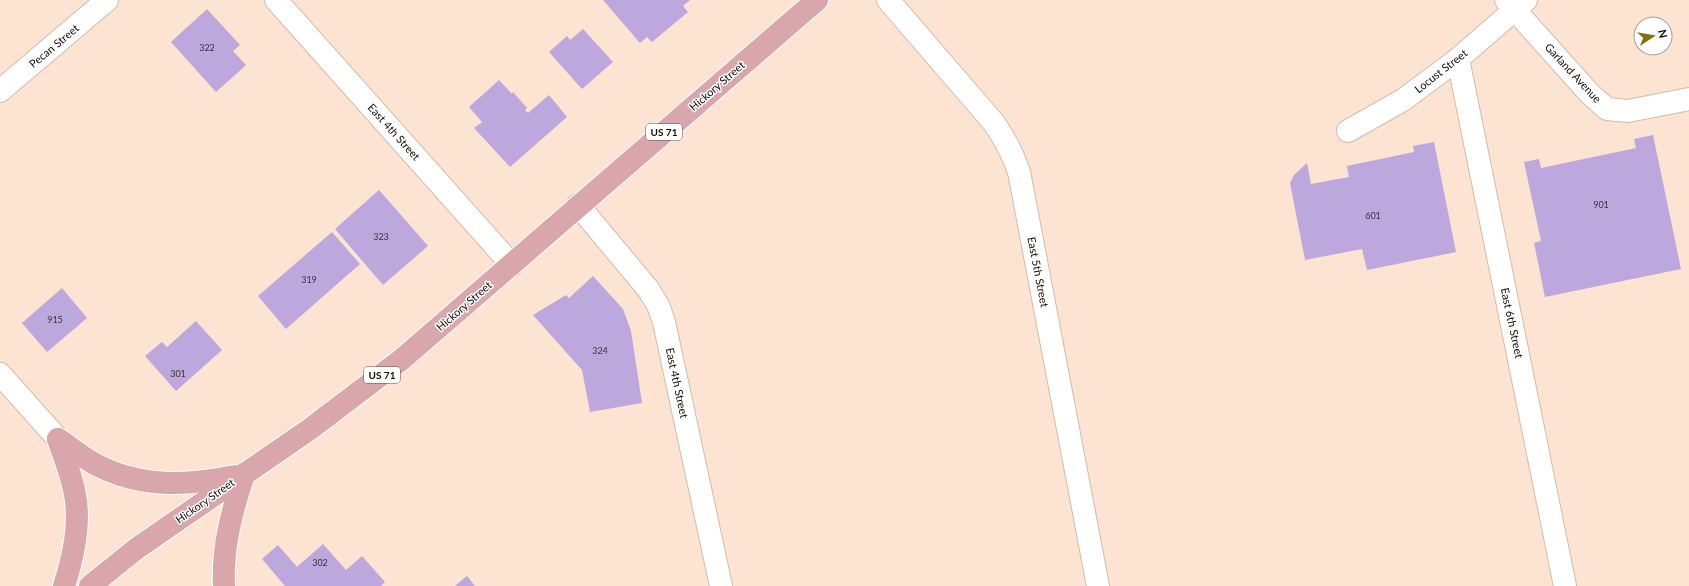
<svg xmlns="http://www.w3.org/2000/svg" width="1689" height="586" font-family="Lato,sans-serif">
<rect width="100%" height="100%" fill="#fde3d2"/>
<!-- building -->
<g fill="#bca8dd">
<path d="M603,0H690L683,6L688,12L652,42L647,37L640,43Z"/>
<path d="M207,9L240,45L233,51L246,65L216,92L171,42Z"/>
<path d="M583,29L613,62L582,89L549,52L567,36L570,40Z"/>
<path d="M499,80L512,94L513,92L527,108L525,110L528,113L549,95L567,117L510,167L474,128L482,122L469,107Z"/>
<path d="M1653,135L1681,269L1545,297L1534,243L1541,241L1524,162L1539,159L1541,168L1636,148L1634,139Z"/>
<path d="M1434,142L1456,252L1367,270L1362,249L1305,260L1290,183L1294,175L1307,163L1311,184L1349,177L1347,166L1414,152L1413,146Z"/>
<path d="M379,190L428,246L383,285L335,229Z"/>
<path d="M332,232L360,264L286,329L258,296Z"/>
<path d="M593,276L623,309L631,331L642,403L590,412L582,370L533,315L566,295L569,298Z"/>
<path d="M62,288L87,318L47,352L22,323Z"/>
<path d="M196,321L222,350L176,391L145,356L162,342L167,347Z"/>
<path d="M323,544L346,570L362,556L385,582L381,586H285L262,559L278,545L297,567Z"/>
<path d="M467,576L475,586H455Z"/>
</g>
<g fill="none" stroke-linecap="round" stroke-linejoin="round">
<!-- minor casing -->
<g stroke="#d4bbaa" stroke-width="24">
<g id="minor">
<path d="M276,0L512,265"/>
<path d="M888,0L994,123C1005,139 1013,154 1019,172L1098,586"/>
<path d="M1506,0L1590,94L1607,109L1628,111L1689,99"/>
<path d="M1458,59L1565,586"/>
<path d="M0,91L107,0"/>
<path d="M1348,131L1403,100L1458,59L1526,0"/>
<path d="M578,205L648,289L658,305L664,322L721,586"/>
<path d="M0,374L58,439"/>
</g>
</g>
<!-- major casing -->
<g stroke="#fff" stroke-width="24">
<g id="major">
<path d="M58,439C70,447 82,457 95,464C140,488 187,486 235,476"/>
<path d="M58,439C64,457 72,476 75,495C81,525 73,558 64,586"/>
<path d="M90,586L136,549L310,429L401,360L817,0"/>
<path d="M224,586C222,547 232,511 244,474"/>
</g>
</g>
<!-- minor -->
<use href="#minor" stroke="#fff" stroke-width="22"/>
<!-- major -->
<use href="#major" stroke="#d8a6ab" stroke-width="22"/>
</g>
<g text-anchor="middle" stroke-width="3" stroke-linejoin="round" paint-order="stroke">
<!-- number labels -->
<g font-size="9" fill="#3e333c">
<text x="207" y="51">322</text>
<text x="1601" y="208">901</text>
<text x="1373" y="219">601</text>
<text x="381" y="240">323</text>
<text x="309" y="283">319</text>
<text x="55" y="323">915</text>
<text x="600" y="354">324</text>
<text x="178" y="377">301</text>
<text x="320" y="566">302</text>
</g>
<!-- shield labels -->
<g fill="#fff" stroke="#5a5551" stroke-width="1">
<rect x="646" y="124" width="36" height="16" rx="3"/>
<rect x="364" y="367" width="36" height="16" rx="3"/>
</g>
<g font-size="10" font-weight="bold" fill="#140c07">
<text x="664" y="136">US 71</text>
<text x="382" y="379">US 71</text>
</g>
<!-- street labels -->
<g font-size="11" fill="#140c07" stroke="#fff">
<text transform="translate(54 46) rotate(-40)" y="4">Pecan Street</text>
<text transform="translate(1441 71) rotate(-38)" y="4">Locust Street</text>
<text transform="translate(1573 73) rotate(47)" y="4">Garland Avenue</text>
<text transform="translate(717 86) rotate(-41)" y="4">Hickory Street</text>
<text transform="translate(394 132) rotate(48)" y="4">East 4th Street</text>
<text transform="translate(1038 272) rotate(79)" y="4">East 5th Street</text>
<text transform="translate(464 306) rotate(-41)" y="4">Hickory Street</text>
<text transform="translate(1512 323) rotate(78)" y="4">East 6th Street</text>
<text transform="translate(677 383) rotate(78)" y="4">East 4th Street</text>
<text transform="translate(205 501) rotate(-35)" y="4">Hickory Street</text>
</g>
</g>
<!-- north arrow -->
<g transform="translate(1653 36) rotate(78)"><circle r="19" fill="#ffffff" stroke="#a19e9c"/>
<path d="M0-3L7 15L0 10L-7 15Z" fill="#817111"/>
<text y="-6" font-size="11" font-weight="bold" text-anchor="middle" fill="#140c07">N</text>
</g>
</svg>
